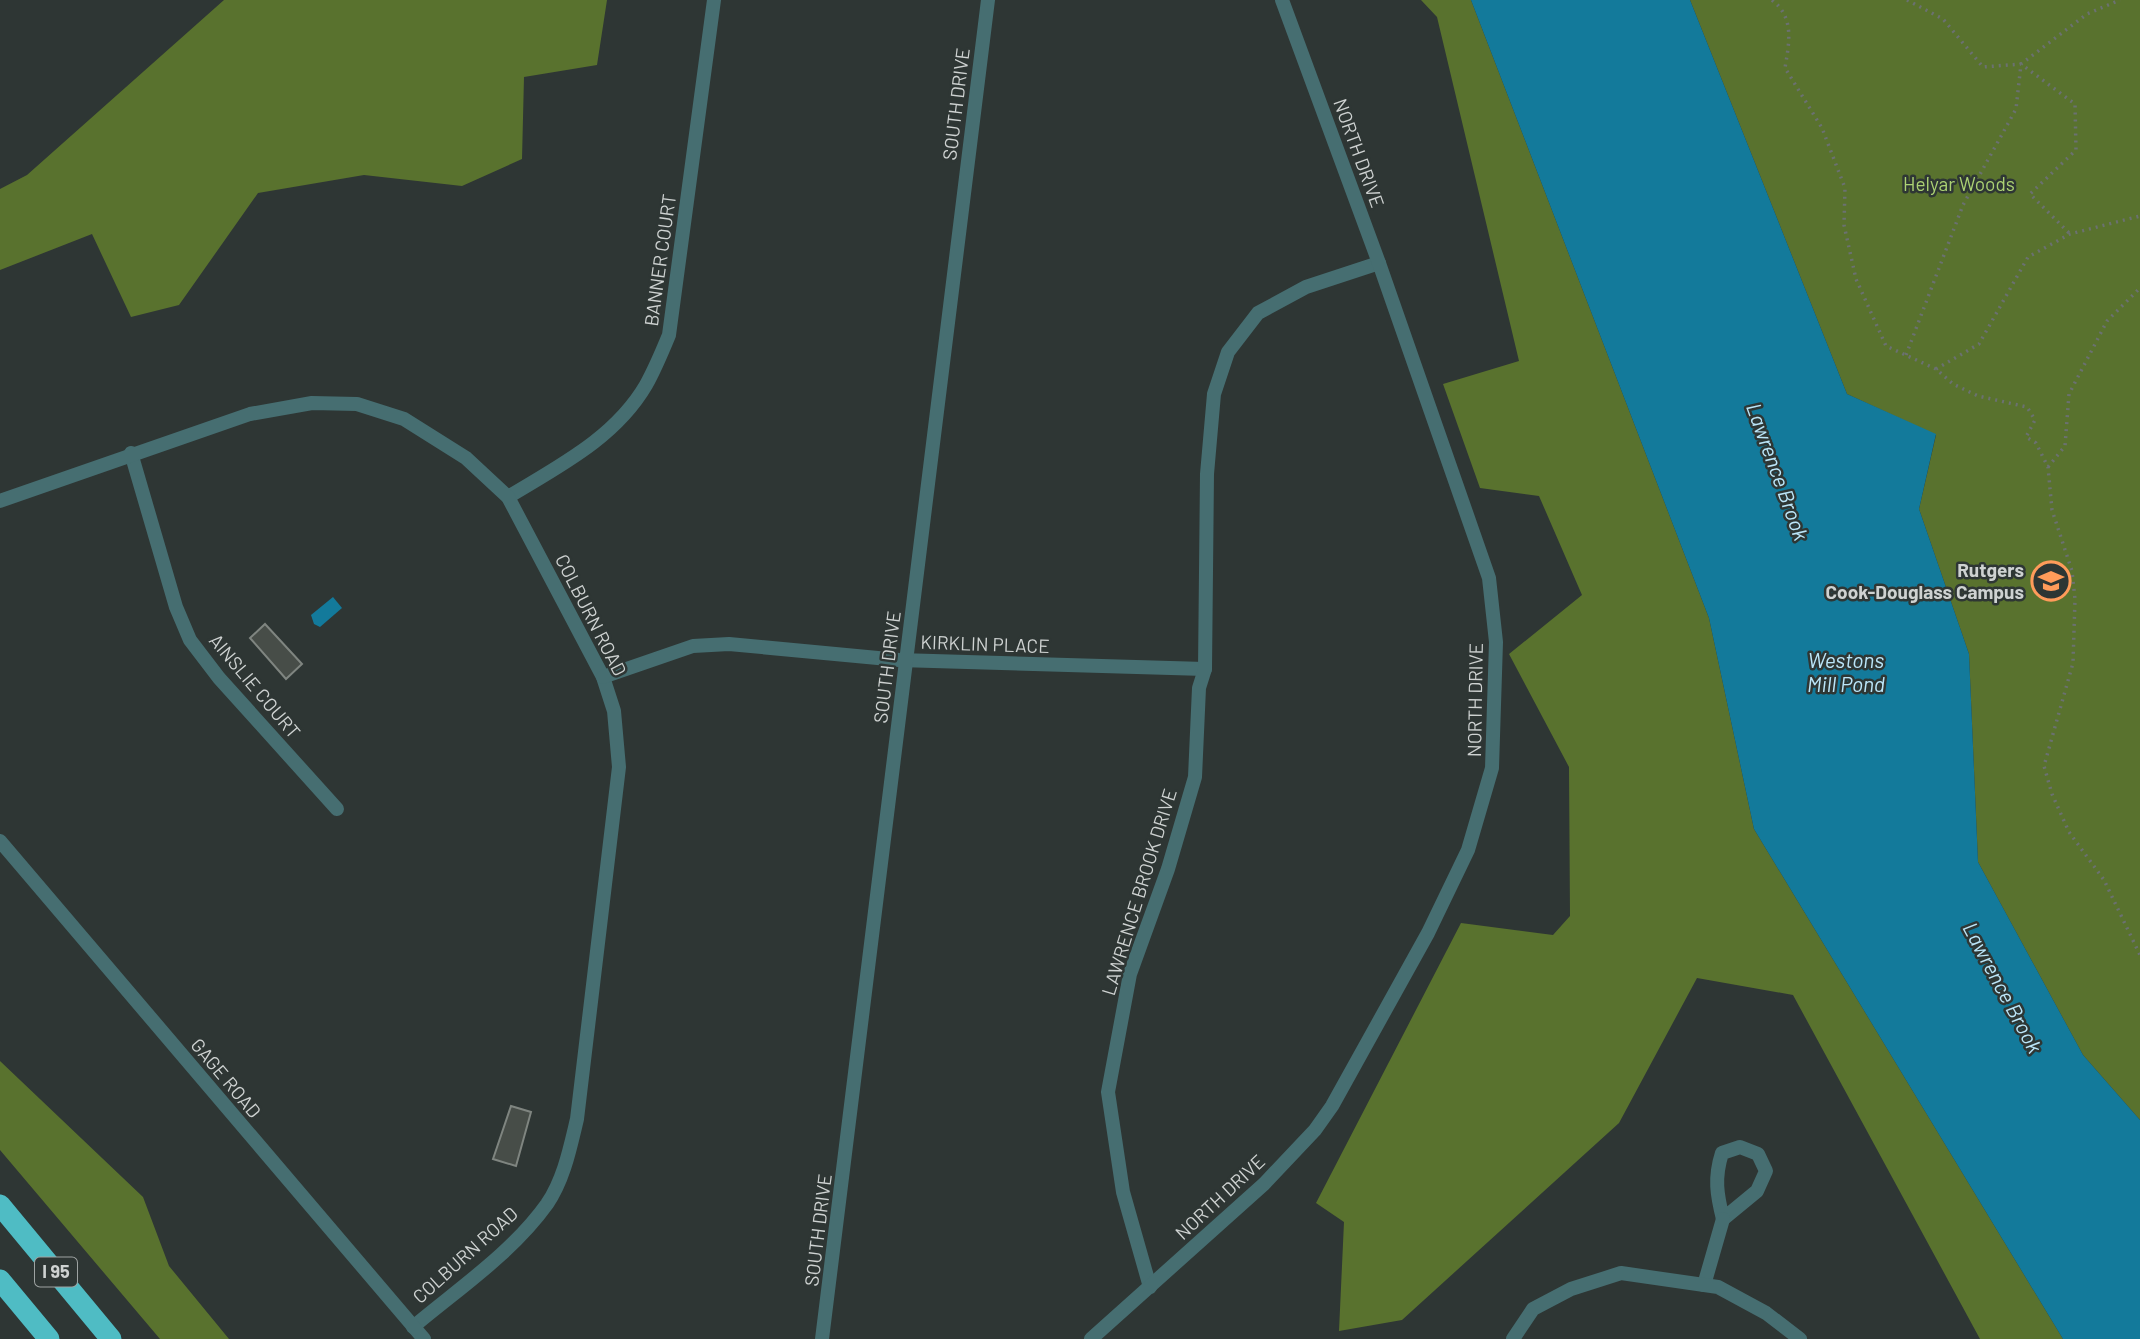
<svg xmlns="http://www.w3.org/2000/svg" width="2140" height="1339" font-family="Barlow,sans-serif">
<rect width="100%" height="100%" fill="#2e3634"/>
<!-- forest -->
<g fill="#59722e">
<path d="M224,0H607L597,65L524,77L522,159L462,186L364,175L258,193L179,305L131,317L92,234L0,270V189L27,175Z"/>
<path d="M1421,0H1471L1709,618L1754,829L2063,1339H1980L1793,995L1697,978L1619,1123L1402,1320L1339,1331L1344,1222L1316,1203L1461,923L1553,935L1570,916L1569,767L1509,654L1582,595L1539,496L1480,488L1443,384L1519,361L1437,17Z"/>
<path d="M1690,0H2140V1120L2083,1055L1978,862L1969,654L1919,509L1936,435L1847,394Z"/>
<path d="M0,1061L143,1197L169,1266L229,1339H160L0,1150Z"/>
</g>
<!-- water -->
<g fill="#137a9b">
<path d="M1471,0H1690L1847,394L1936,434L1919,509L1969,654L1978,862L2083,1055L2140,1120V1339H2063L1754,829L1709,618Z"/>
<path d="M333,597L342,608L320,627L314,624L311,615Z"/>
</g>
<!-- building -->
<g fill="#474d48" stroke="#7f8580" stroke-width="2">
<path d="M265,624L302,664L286,679L250,638Z"/>
<path d="M511,1106L531,1112L516,1166L493,1159Z"/>
</g>
<g fill="none" stroke-linecap="round" stroke-linejoin="round">
<!-- path -->
<g stroke="#6b7170" stroke-width="3.5" stroke-dasharray="2 5" stroke-linecap="butt">
<path d="M1772,0C1795,18 1789,43 1785,68L1822,128L1845,188L1844,225L1856,279L1886,346L1936,369L1953,384L1978,396L2027,407L2035,420L2026,437L2036,443L2048,467L2052,510L2072,571L2075,599L2073,663L2044,766L2052,794L2069,832L2104,880L2140,955"/>
<path d="M1907,0L1943,19L1983,67L2021,64L2075,104L2076,150L2030,194L2070,234"/>
<path d="M1906,355L1963,205L2016,109L2021,64L2087,14L2120,0"/>
<path d="M1936,369L1979,344L2028,257L2070,234L2140,216"/>
<path d="M2048,467L2065,446L2069,394L2107,321L2140,288"/>
</g>
<!-- street -->
<g stroke="#466e71" stroke-width="14">
<path d="M131,453L176,607L190,640L219,678L337,809"/>
<path d="M508,497C559,466 615,438 646,385C655,369 662,352 669,335L714,0"/>
<path d="M0,501L250,414L312,403L357,404L404,419L466,458L508,497L603,677L614,711L619,767L577,1119C570,1148 564,1179 547,1204C512,1253 458,1289 413,1327"/>
<path d="M603,677L693,646L729,644L899,660L1205,669"/>
<path d="M0,841L424,1339"/>
<path d="M1740,1147L1758,1154L1766,1171L1757,1191L1723,1219C1717,1195 1714,1178 1722,1153Z"/>
<path d="M1704,1285L1723,1219"/>
<path d="M1150,1287L1123,1192L1108,1092L1130,974L1168,869L1195,777L1199,688L1205,669L1207,474L1214,394L1228,352L1258,313L1306,287L1379,263"/>
<path d="M822,1339L988,0"/>
<path d="M1091,1339L1264,1184L1315,1130L1332,1106L1428,933L1468,850L1492,768L1496,642L1489,578L1379,263L1282,0"/>
<path d="M1513,1339L1533,1309L1571,1289L1621,1273L1718,1287L1766,1313L1800,1339"/>
</g>
<!-- highway -->
<g stroke="#4fbcc4" stroke-width="21">
<path d="M0,1205L111,1339"/>
<path d="M0,1280L49,1339"/>
</g>
</g>
<!-- icons -->
<defs>
<g id="university-ring" transform="scale(2.0125)"><circle r="9.5" fill="#2e3634" stroke="#ff9b5a" stroke-width="1.5"/><path d="M0-5L7-2L0 1L-7-2ZM-4 1L0 2.5L4 1V4Q0 6-4 4Z" fill="#ff9b5a"/></g>
</defs>
<g fill-rule="evenodd">
<use href="#university-ring" x="2051" y="581"/>
</g>
<g text-anchor="middle" stroke-width="5" stroke-linejoin="round" paint-order="stroke">
<!-- shield labels -->
<rect fill="#2e3634" stroke="#9ea3a2" stroke-width="2" x="35" y="1257.5" width="42" height="29" rx="5"/>
<g font-size="18" font-weight="bold" fill="#ced2d1">
<text x="56" y="1278">I 95</text>
</g>
<!-- street labels -->
<g font-size="19" fill="#ced2d1" stroke="#2e3634">
<text transform="translate(956 104) rotate(-83)" y="7">SOUTH DRIVE</text>
<text transform="translate(1359 153) rotate(70)" y="7">NORTH DRIVE</text>
<text transform="translate(660 260) rotate(-82)" y="7">BANNER COURT</text>
<text transform="translate(591 615) rotate(63)" y="7">COLBURN ROAD</text>
<text transform="translate(985 644) rotate(2)" y="7">KIRKLIN PLACE</text>
<text transform="translate(887 667) rotate(-83)" y="7">SOUTH DRIVE</text>
<text transform="translate(255 686) rotate(50)" y="7">AINSLIE COURT</text>
<text transform="translate(1475 700) rotate(-89)" y="7">NORTH DRIVE</text>
<text transform="translate(1139 892) rotate(-73)" y="7">LAWRENCE BROOK DRIVE</text>
<text transform="translate(226 1078) rotate(50)" y="7">GAGE ROAD</text>
<text transform="translate(1220 1197) rotate(-43)" y="7">NORTH DRIVE</text>
<text transform="translate(818 1230) rotate(-83)" y="7">SOUTH DRIVE</text>
<text transform="translate(465 1255) rotate(-42)" y="7">COLBURN ROAD</text>
</g>
<!-- park labels -->
<g font-size="19" fill="#acd273" stroke="#2e3634">
<text x="1959" y="191">Helyar Woods</text>
</g>
<!-- poi labels -->
<g font-size="19" font-weight="bold" fill="#ced2d1" stroke="#2e3634" text-anchor="end">
<text x="2024" y="577">Rutgers<tspan x="2024" dy="22">Cook-Douglass Campus</tspan></text>
</g>
<!-- water labels -->
<g font-size="21" font-style="italic" fill="#bbe6f9" stroke="#2e3634">
<text transform="translate(1777 472) rotate(70)" y="7">Lawrence Brook</text>
<text x="1846" y="668">Westons<tspan x="1846" dy="24">Mill Pond</tspan></text>
<text transform="translate(2002 988) rotate(62)" y="7">Lawrence Brook</text>
</g>
</g>
</svg>
